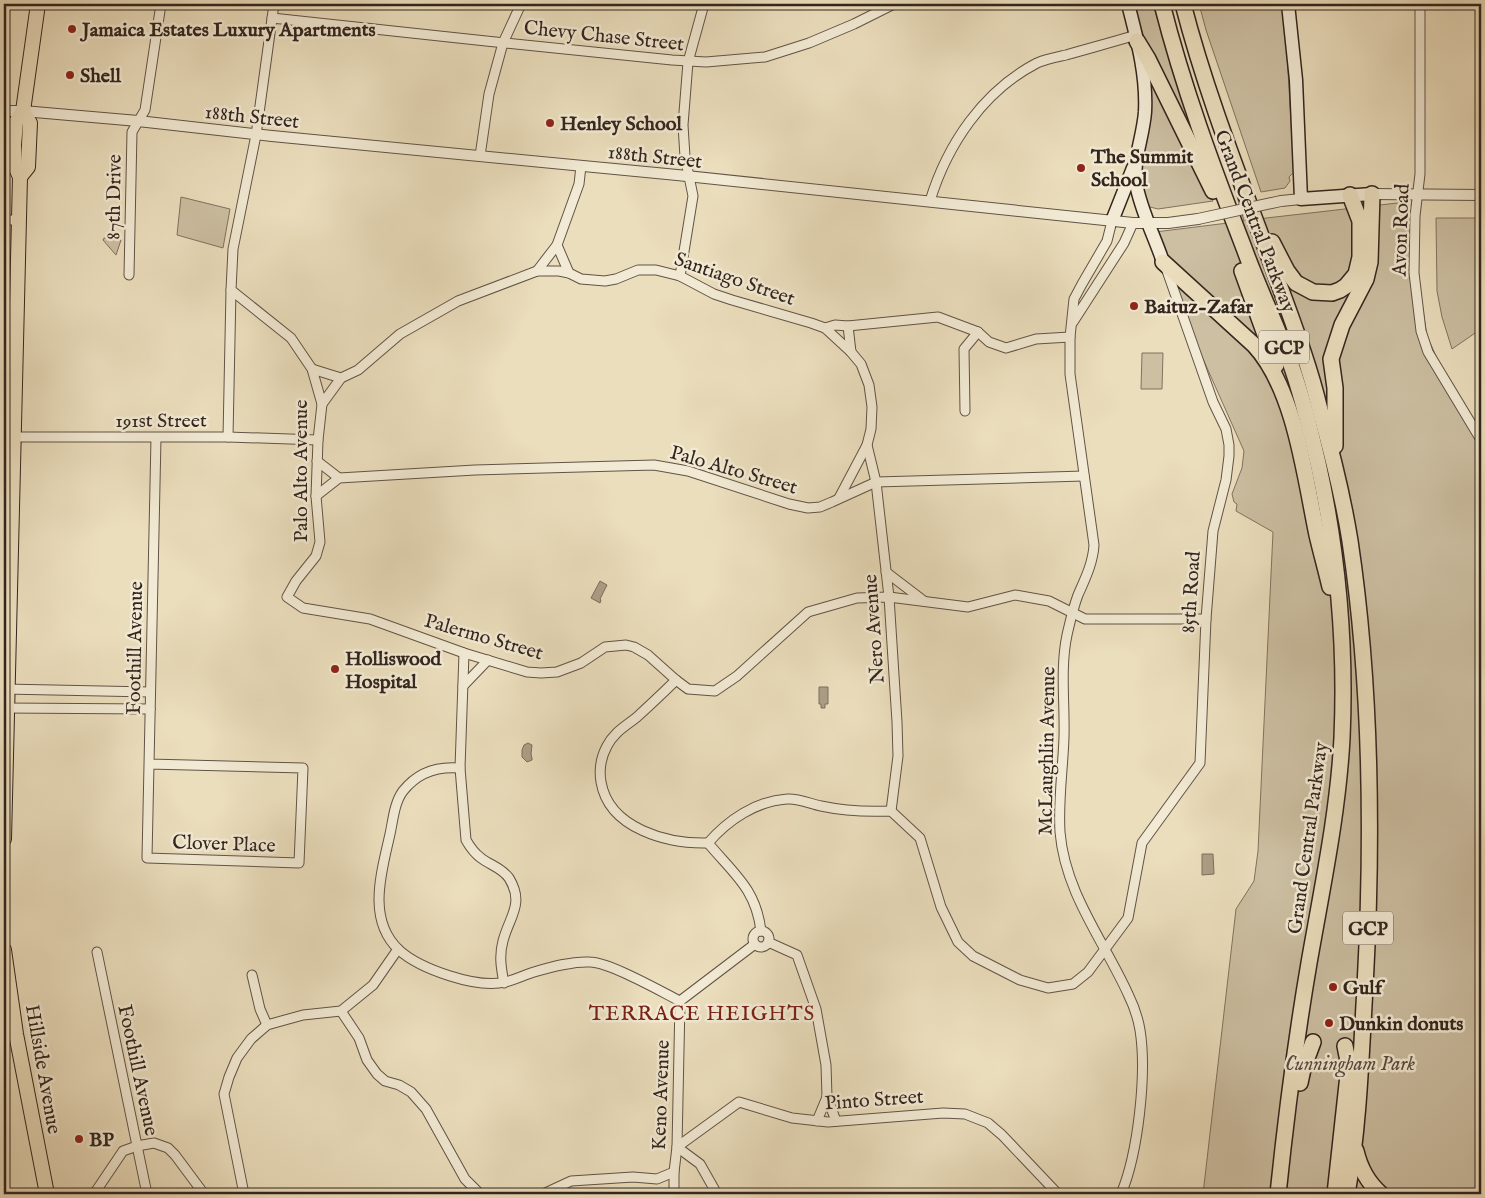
<svg xmlns="http://www.w3.org/2000/svg" width="1485" height="1198" font-family="'IM FELL English',serif">
<rect width="100%" height="100%" fill="#ebdebd"/>
<filter id="stains"><feTurbulence type="fractalNoise" baseFrequency=".004" numOctaves="4"/><feColorMatrix values="0 0 0 0 .2 0 0 0 0 .09 0 0 0 0 .02 0 0 0 .5 -.17"/></filter>
<radialGradient id="worn" r=".72"><stop offset=".6" stop-color="#630" stop-opacity="0"/><stop offset="1" stop-color="#630" stop-opacity=".3"/></radialGradient>
<!-- green -->
<g fill="#ccbfa2" stroke="#807260">
<path d="M1133,4H1153L1182,99L1212,180L1149,52Z"/>
<path d="M1199,4H1284L1294,172L1289,177L1290,181L1285,188L1261,192L1206,30Z"/>
<path d="M1154,83L1213,201L1158,209L1146,206L1138,166L1149,87Z"/>
<path d="M1228,165L1249,220L1406,202L1427,336L1450,387L1481,434V1194H1203L1236,909L1254,881L1258,851L1273,532L1236,511L1237,504L1234,502L1232,494L1242,468L1244,451L1147,233L1244,221Z"/>
<path d="M181,197L230,209L223,248L177,235Z"/>
<path d="M1436,218H1481V329L1452,349L1442,317L1437,291Z"/>
<path d="M104,238L121,240L116,255L103,240Z"/>
<path d="M1142,353H1163L1162,389H1141Z"/>
</g>
<!-- water -->
<g fill="#ac9f87" stroke="#7c6e5d">
<path d="M600,581L607,585L600,599L601,600L600,603L591,598Z"/>
<path d="M819,687H828V704H825V708H821V704H819Z"/>
<path d="M528,743L532,745L531,754L532,758V760L527,762L522,757V750L524,745Z"/>
<path d="M1202,854H1213L1214,874L1202,875Z"/>
</g>
<g fill="none" stroke-linecap="round" stroke-linejoin="round">
<!-- minor casing -->
<g stroke="#615346" stroke-width="11">
<g id="minor">
<path d="M274,4L256,135L233,249L231,290L291,338L312,369L322,404L318,440L316,496L320,542L316,556L296,581L287,597L303,608L370,619L464,653L527,672L541,673L557,672L581,663L605,647L626,645L634,647L648,655L676,680L688,689L715,691L737,676L808,612L857,598L889,597L968,607L1015,595L1049,601L1085,619H1206"/>
<path d="M1420,4V174L1415,216L1414,273L1421,331L1428,352L1481,440"/>
<path d="M272,18L486,41L672,60L706,62L765,57L809,43L854,24L894,4"/>
<path d="M480,156L489,94L503,43L521,4"/>
<path d="M930,201C947,145 983,91 1037,63C1046,59 1057,57 1066,55C1090,48 1113,42 1136,35"/>
<path d="M4,220H19"/>
<path d="M1112,221L1107,241L1082,284L1074,299L1070,337V374L1094,545C1093,563 1085,579 1078,595C1073,608 1070,622 1067,635C1060,668 1065,704 1064,737C1063,769 1058,800 1060,832C1065,893 1104,941 1128,994C1134,1006 1138,1018 1140,1030C1147,1074 1138,1154 1121,1194"/>
<path d="M557,245L569,273"/>
<path d="M537,271L557,245L579,184L581,166"/>
<path d="M129,275L132,132L145,110L161,4"/>
<path d="M680,276L693,196L685,157L683,125L688,62L704,4"/>
<path d="M1073,322L1124,243L1133,223"/>
<path d="M848,326L851,352"/>
<path d="M4,328H16"/>
<path d="M825,328L851,352L861,364L869,385L872,407L871,429L867,445L876,482L889,597L897,722L898,756L891,811"/>
<path d="M312,369L341,378"/>
<path d="M322,404L341,378L358,370L400,334L458,301L537,271H559L569,273L581,279L605,281L616,279L638,270H656L680,276L714,294L732,300L811,323L825,328L835,325L848,326L938,317L978,332L989,342L1006,348L1036,339L1070,337"/>
<path d="M965,411L964,349L978,332"/>
<path d="M4,437H228L318,440"/>
<path d="M228,437L231,290"/>
<path d="M317,461L339,478"/>
<path d="M316,496L339,478L475,470L654,465L688,471L789,504L808,508L820,507L832,502L876,482L1084,476"/>
<path d="M839,498L867,445"/>
<path d="M886,572L924,601"/>
<path d="M464,653L460,768L466,840C470,847 474,853 481,858C490,865 502,868 509,878C525,904 509,917 503,941C499,955 501,968 504,983"/>
<path d="M676,680C663,693 650,705 637,717C626,726 614,732 607,746C601,757 599,770 601,782C609,829 668,844 708,843"/>
<path d="M463,686L488,660"/>
<path d="M4,689L150,692"/>
<path d="M4,708L150,709"/>
<path d="M149,764L303,768L299,863L147,858L156,438"/>
<path d="M460,768C437,766 417,773 403,791C394,803 393,821 390,834C382,871 366,919 399,950C420,969 477,989 505,982C515,980 524,975 534,972C551,967 572,961 590,962C609,962 660,991 680,1001"/>
<path d="M708,843C728,820 756,801 787,799C798,798 811,804 821,806C844,811 868,812 891,811L920,838L941,907L958,942L973,956L1020,980L1048,988L1073,984L1088,972L1128,918L1142,843L1200,763L1206,619L1213,531L1226,480L1229,456V445L1226,429L1213,402L1166,268"/>
<path d="M708,843C734,874 756,889 761,931"/>
<circle cx="761" cy="939" r="8"/>
<path d="M768,942L797,955L816,1009L826,1065L827,1097L836,1121"/>
<path d="M97,952L147,1194"/>
<path d="M252,975L260,1009L267,1025"/>
<path d="M341,1011L359,1038L367,1060L377,1074L385,1081L399,1085L411,1092L426,1109L465,1179L480,1194"/>
<path d="M4,1035L16,1034"/>
<path d="M817,1121L827,1097"/>
<path d="M94,1194L123,1151L137,1146L154,1143L168,1148L175,1155L204,1194"/>
<path d="M244,1194L224,1094L229,1077L237,1058L251,1039L267,1025L303,1015L341,1011L373,985L398,949"/>
<path d="M543,1194L571,1181L633,1177L657,1179L674,1172"/>
<path d="M674,1194V1172L677,1147L680,1001L755,944"/>
<path d="M717,1194L700,1164L677,1147L739,1102L792,1118L828,1122L943,1113L965,1114L988,1123L1002,1135L1058,1194"/>
</g>
</g>
<!-- tertiary casing -->
<g stroke="#615346" stroke-width="12">
<g id="tertiary">
<path d="M4,111H23L138,121L272,136L677,175L1133,223H1168L1198,219"/>
<path d="M1372,194L1481,195"/>
<path d="M1281,201L1301,199"/>
</g>
</g>
<!-- secondary casing -->
<g stroke="#33251e" stroke-width="15">
<g id="secondary">
<path d="M1128,4C1137,39 1147,75 1145,112C1143,138 1133,158 1136,183C1140,209 1155,237 1163,262"/>
<path d="M1288,4L1296,80L1301,199L1372,194"/>
<path d="M1112,221L1133,168"/>
</g>
</g>
<!-- primary casing -->
<g stroke="#33251e" stroke-width="16">
<g id="primary">
<path d="M20,177L28,167L30,123L23,111"/>
<path d="M4,839L20,177L15,166L14,145L16,122L23,111L38,4"/>
<path d="M4,950L16,1034L47,1194"/>
</g>
</g>
<!-- motorway casing -->
<g stroke="#33251e" stroke-width="18">
<g id="motorway">
<path d="M1162,4C1183,87 1213,168 1244,248C1258,287 1276,324 1290,362C1302,395 1310,429 1318,463C1338,553 1346,646 1342,738C1338,814 1322,888 1309,963C1296,1039 1286,1117 1278,1194"/>
<path d="M1183,4C1207,97 1243,186 1276,276C1292,320 1309,364 1320,410C1332,453 1343,497 1350,541C1372,688 1373,839 1365,987C1361,1056 1359,1126 1347,1194"/>
<path d="M1137,41L1148,59L1213,191"/>
<path d="M1272,242L1287,271L1296,283L1313,292L1332,293L1340,290L1346,286L1356,274L1360,257V221L1350,195"/>
<path d="M1163,262L1254,345C1295,389 1305,478 1317,535C1321,552 1326,570 1330,587"/>
<path d="M1242,271L1276,365"/>
<path d="M1335,446V388L1331,359L1342,325L1366,279L1370,262L1372,194"/>
<path d="M1300,1083L1303,1069L1313,1042"/>
<path d="M1356,1151C1360,1168 1367,1182 1381,1194"/>
<path d="M1335,1194L1349,1066L1345,1046"/>
</g>
</g>
<!-- minor -->
<use href="#minor" stroke="#f2ead4" stroke-width="9"/>
<!-- tertiary -->
<use href="#tertiary" stroke="#f2ead4" stroke-width="10"/>
<!-- secondary -->
<use href="#secondary" stroke="#f2ead4" stroke-width="12"/>
<!-- primary -->
<use href="#primary" stroke="#ebdebd" stroke-width="14"/>
<!-- motorway -->
<use href="#motorway" stroke="#ebdebd" stroke-width="15"/>
<!-- tertiary-bridge casing -->
<g stroke="#615346" stroke-width="12" stroke-linecap="butt">
<path id="tertiary-bridge" d="M1198,219L1281,201"/>
</g>
<!-- tertiary-bridge -->
<use href="#tertiary-bridge" stroke="#f2ead4" stroke-width="10"/>
</g>
<!-- markers -->
<g fill="#8f2418" stroke="#f2ead4" stroke-width="2">
<circle cx="72" cy="29" r="5"/>
<circle cx="70" cy="75" r="5"/>
<circle cx="550" cy="123" r="5"/>
<circle cx="1081" cy="168" r="5"/>
<circle cx="1134" cy="306" r="5"/>
<circle cx="335" cy="669" r="5"/>
<circle cx="1333" cy="987" r="5"/>
<circle cx="1329" cy="1023" r="5"/>
<circle cx="79" cy="1139" r="5"/>
</g>
<g text-anchor="middle" stroke-width="5" stroke-linejoin="round" paint-order="stroke">
<!-- shield labels -->
<g fill="#f2ead4" stroke="#6c6055" stroke-width="1">
<rect x="1259" y="330.5" width="50" height="33" rx="4"/>
<rect x="1343" y="911.5" width="50" height="33" rx="4"/>
</g>
<g font-size="19" font-weight="bold" fill="#33251e">
<text x="1284" y="354">GCP</text>
<text x="1368" y="935">GCP</text>
</g>
<!-- poi labels -->
<g font-size="20" font-weight="bold" fill="#33251e" stroke="#f2ead4" text-anchor="start">
<text x="82" y="36">Jamaica Estates Luxury Apartments</text>
<text x="80" y="82">Shell</text>
<text x="560" y="130">Henley School</text>
<text x="1091" y="163">The Summit<tspan x="1091" dy="23">School</tspan></text>
<text x="1144" y="313">Baituz-Zafar</text>
<text x="345" y="665">Holliswood<tspan x="345" dy="23">Hospital</tspan></text>
<text x="1343" y="994">Gulf</text>
<text x="1339" y="1030">Dunkin donuts</text>
<text x="89" y="1146">BP</text>
</g>
<!-- street labels -->
<g font-size="20" fill="#33251e" stroke="#f2ead4">
<text transform="translate(604 35) rotate(6)" y="7">Chevy Chase Street</text>
<text transform="translate(252 116) rotate(6)" y="7">188th Street</text>
<text transform="translate(655 156) rotate(6)" y="7">188th Street</text>
<text transform="translate(113 197) rotate(-89)" y="7">87th Drive</text>
<text transform="translate(1256 221) rotate(69)" y="7">Grand Central Parkway</text>
<text transform="translate(1400 230) rotate(-88)" y="7">Avon Road</text>
<text transform="translate(735 278) rotate(19)" y="7">Santiago Street</text>
<text x="161" y="427">191st Street</text>
<text transform="translate(734 469) rotate(16)" y="7">Palo Alto Street</text>
<text transform="translate(300 471) rotate(-90)" y="7">Palo Alto Avenue</text>
<text transform="translate(1190 592) rotate(-86)" y="7">85th Road</text>
<text transform="translate(873 629) rotate(-94)" y="7">Nero Avenue</text>
<text transform="translate(484 636) rotate(16)" y="7">Palermo Street</text>
<text transform="translate(134 648) rotate(-89)" y="7">Foothill Avenue</text>
<text transform="translate(1046 751) rotate(-89)" y="7">McLaughlin Avenue</text>
<text transform="translate(1307 838) rotate(-82)" y="7">Grand Central Parkway</text>
<text transform="translate(224 843) rotate(2)" y="7">Clover Place</text>
<text transform="translate(44 1069) rotate(80)" y="7">Hillside Avenue</text>
<text transform="translate(139 1070) rotate(78)" y="7">Foothill Avenue</text>
<text transform="translate(660 1095) rotate(-88)" y="7">Keno Avenue</text>
<text transform="translate(874 1099) rotate(-4)" y="7">Pinto Street</text>
</g>
<!-- park labels -->
<g font-size="20" font-style="italic" fill="#594c3f" stroke="#f2ead4">
<text x="1350" y="1070">Cunningham Park</text>
</g>
<!-- neighbourhood labels -->
<g font-size="21" letter-spacing="1" fill="#7a1f14" stroke="#f2ead4">
<text x="702" y="1020">TERRACE HEIGHTS</text>
</g>
</g>
<!-- margin -->
<rect width="1485" height="1198" fill="none" stroke="#ebdebd" stroke-width="20"/>
<rect x="5" y="5" width="1475" height="1188" fill="none" stroke="#33251e" stroke-width="2.5"/>
<rect x="10" y="10" width="1465" height="1178" fill="none" stroke="#33251e"/>
<rect width="100%" height="100%" filter="url(#stains)"/>
<rect width="100%" height="100%" fill="url(#worn)"/>
</svg>
